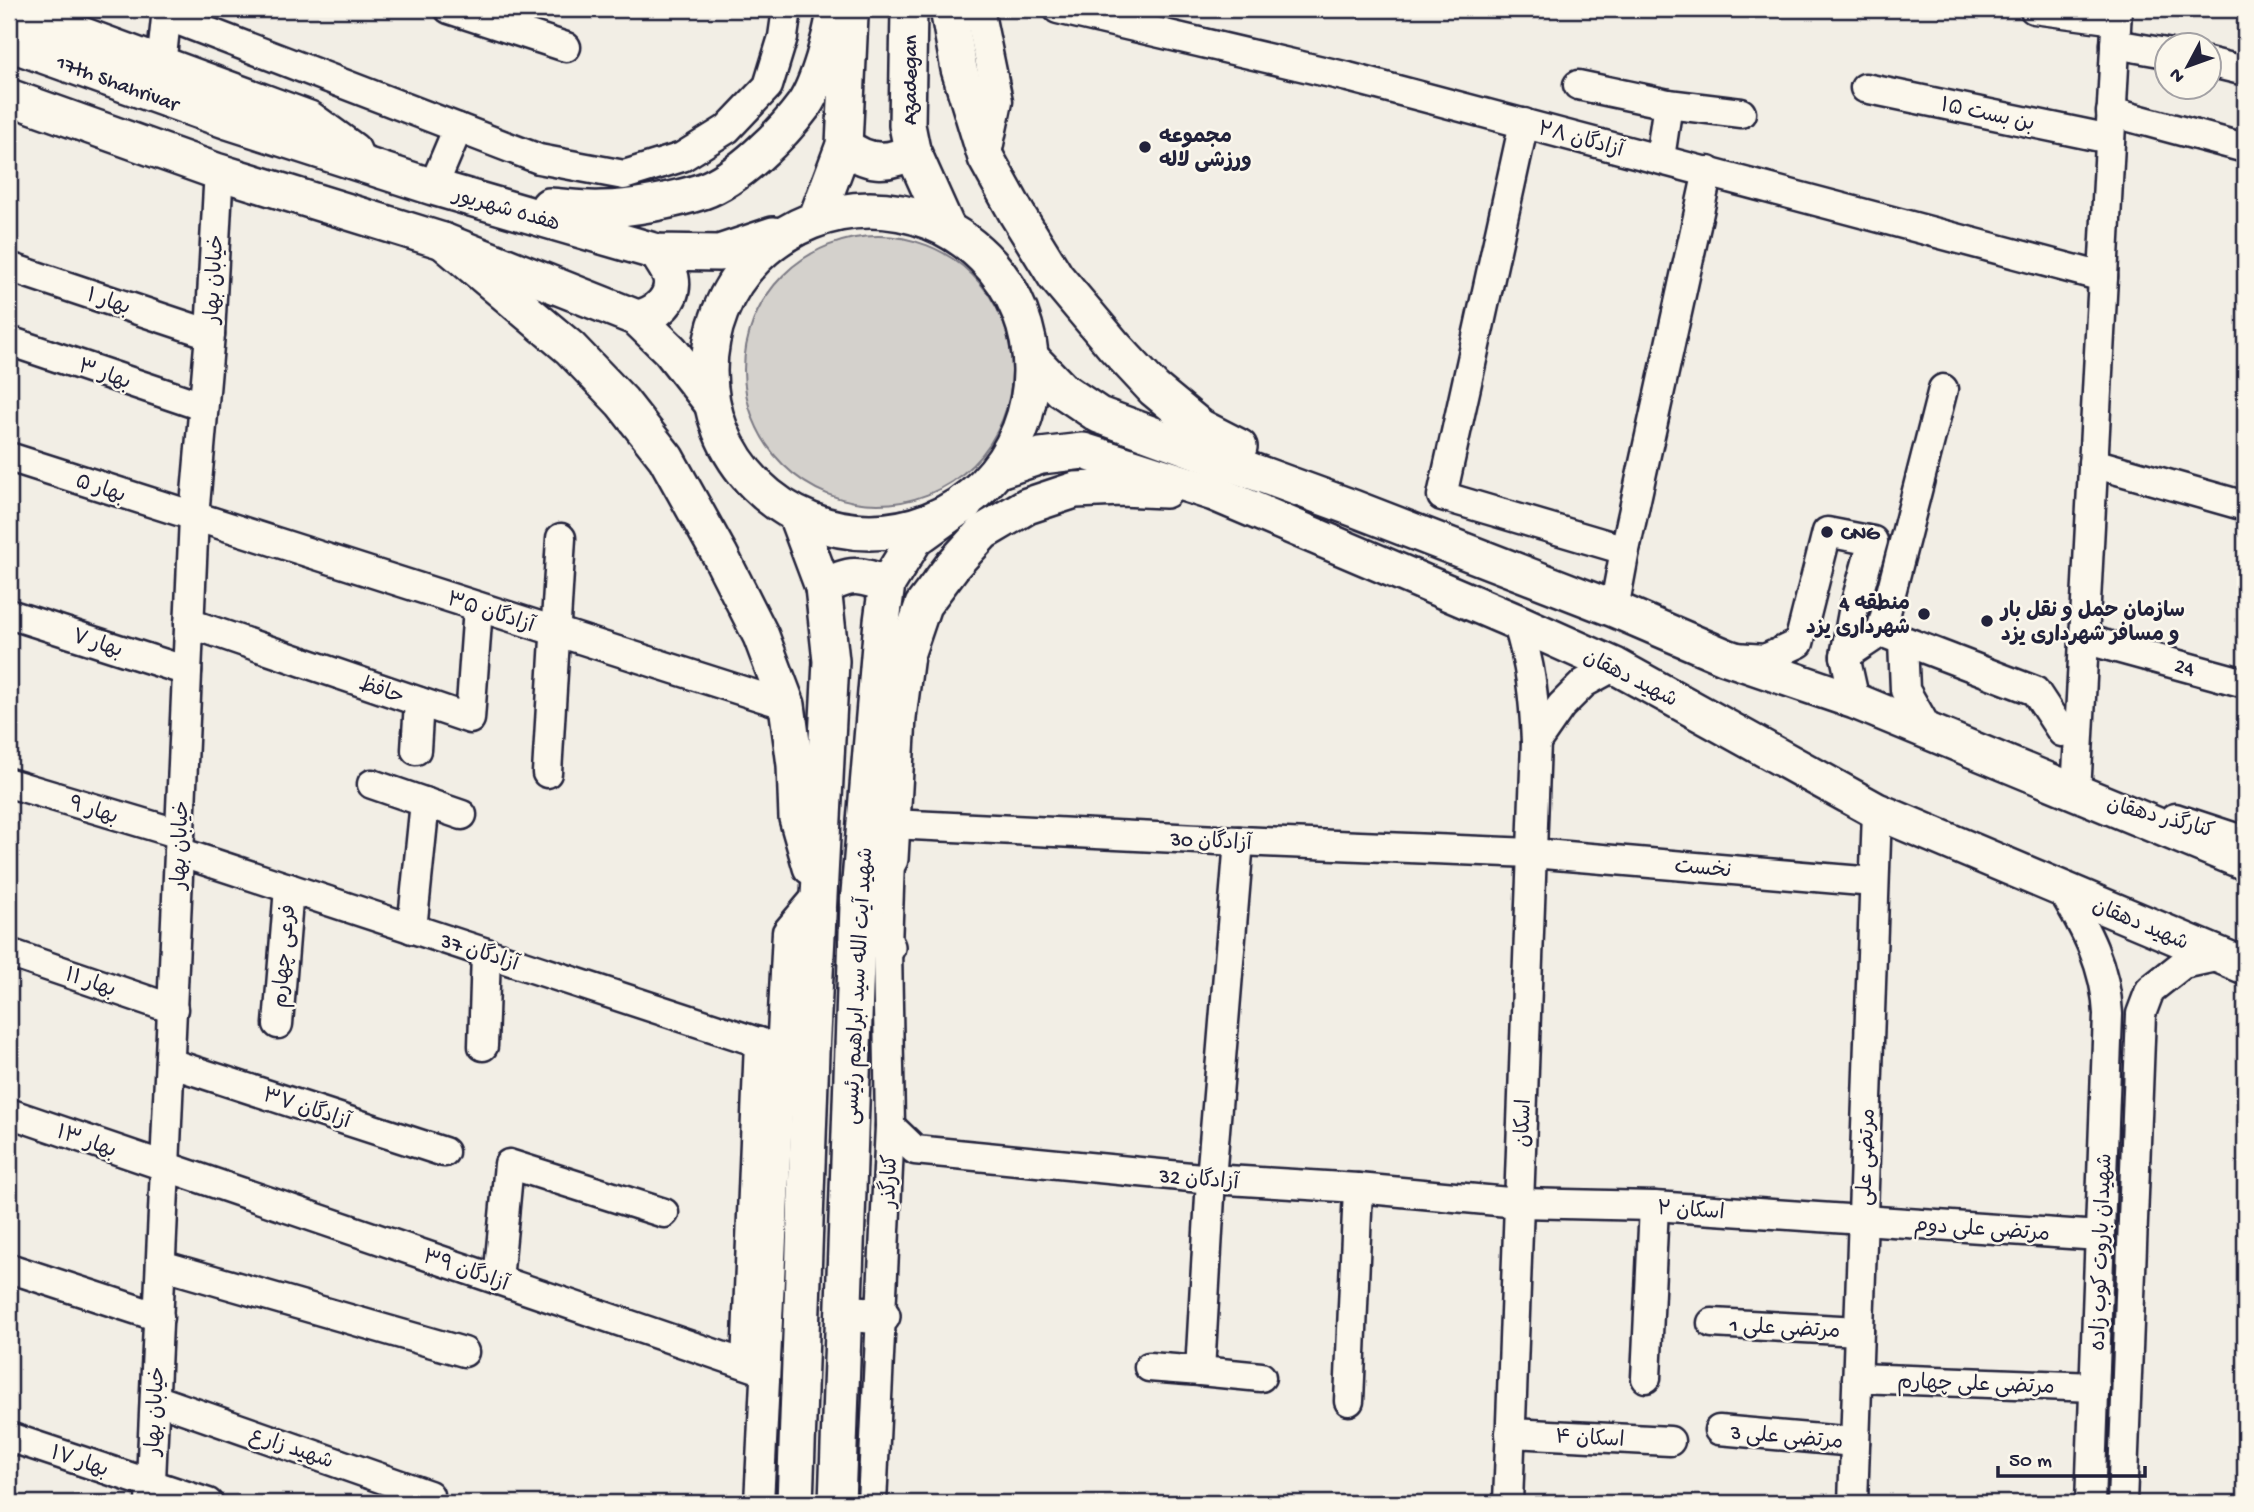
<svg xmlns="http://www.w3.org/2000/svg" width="2254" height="1512" font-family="'Gochi Hand','Playpen Sans Arabic',sans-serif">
<rect width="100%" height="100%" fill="#f2eee5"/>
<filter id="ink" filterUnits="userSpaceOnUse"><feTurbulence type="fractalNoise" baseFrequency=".0143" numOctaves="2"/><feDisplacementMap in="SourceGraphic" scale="14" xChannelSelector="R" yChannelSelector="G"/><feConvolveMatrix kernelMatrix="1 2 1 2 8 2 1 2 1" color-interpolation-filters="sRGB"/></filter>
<g filter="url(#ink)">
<!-- green -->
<circle fill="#d4d1cc" stroke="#7b7a84" stroke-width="2" cx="878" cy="370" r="134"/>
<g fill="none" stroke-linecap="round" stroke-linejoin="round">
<!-- minor casing -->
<g stroke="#22223b" stroke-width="33">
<g id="minor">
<path d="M449,9L566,47"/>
<path d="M979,9L998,101L986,158"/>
<path d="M1058,9L1348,77L2103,277"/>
<path d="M2034,9L2116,20"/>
<path d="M167,16L539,159L624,175L682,157L727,129L768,86L783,37L787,9"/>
<path d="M2115,44L2166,53"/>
<path d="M2208,62L2245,71"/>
<path d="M161,66L167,9"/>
<path d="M1578,85L1668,104L1660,158"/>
<path d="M1865,88L2110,139"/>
<path d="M1668,104L1741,113"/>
<path d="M2111,112L2245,148"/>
<path d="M1524,123L1442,496L1625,550"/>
<path d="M433,187L458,128"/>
<path d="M9,267L210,334"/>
<path d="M9,341L202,406"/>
<path d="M9,457L787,705"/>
<path d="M2093,463L2245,506"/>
<path d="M1614,609L1625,550L1708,171"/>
<path d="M9,614L187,671"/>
<path d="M189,623L470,719L478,607"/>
<path d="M1881,632L1943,389"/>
<path d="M2084,639L2245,683"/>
<path d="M1903,641L1905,690L1928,730"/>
<path d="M1845,656L1881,632L2035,691L2062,732"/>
<path d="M1735,657L1765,659L1799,643L1827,532L1873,541L1853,612L1845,656L1855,701"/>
<path d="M1536,742L1561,706L1584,683L1615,666"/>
<path d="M416,750L419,702"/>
<path d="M547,773L561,538"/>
<path d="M9,783L180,834"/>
<path d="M372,784L462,815"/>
<path d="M2095,798L2076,793L2117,9"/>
<path d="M2175,818L2245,841"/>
<path d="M891,824L1239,841L1532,853L1874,882"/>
<path d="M179,852L782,1050"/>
<path d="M2062,890C2086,929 2106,967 2108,1014L2090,1503"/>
<path d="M412,929L425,802"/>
<path d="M9,953L173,1009"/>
<path d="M278,1024L289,888"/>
<path d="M483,1046L486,953"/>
<path d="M170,1063L444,1152"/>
<path d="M9,1113L765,1371"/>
<path d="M890,1126L915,1150L1211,1179L1358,1188L1519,1203L1654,1206L2100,1236"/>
<path d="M161,1265L464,1352"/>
<path d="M9,1268L159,1317"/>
<path d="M498,1280L509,1164L664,1213"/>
<path d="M1712,1323L1859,1331"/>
<path d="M746,1364L759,1042"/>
<path d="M1149,1367L1200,1371L1211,1179L1239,841"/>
<path d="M1200,1371L1261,1377"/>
<path d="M1646,1378L1654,1206"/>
<path d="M1857,1378L2095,1387"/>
<path d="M155,1399L429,1495"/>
<path d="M1349,1401L1358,1188"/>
<path d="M1719,1430L1855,1442"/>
<path d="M1510,1433L1670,1441"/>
<path d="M9,1437L208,1503"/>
<path d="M150,1503L194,517L210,334L218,187"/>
<path d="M759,1503L787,932L819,894"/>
<path d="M872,1503L890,1126L887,947L890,859"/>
<path d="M1508,1503L1536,742C1534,697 1531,665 1517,622"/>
<path d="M1853,1503L1877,811"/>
<path d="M2122,1503L2141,1014L2150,990L2183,964L2220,956"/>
</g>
</g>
<!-- major casing -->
<g stroke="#22223b" stroke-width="40">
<g id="major">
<path d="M11,9L309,119L353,151"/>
<path d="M909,9L907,125L912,150L947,228"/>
<path d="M948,9L959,69L986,158L1017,214L1056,277L1114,346L1154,389L1200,427L1239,447"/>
<path d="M9,43L228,121L433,187L657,252L719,253L773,235"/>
<path d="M9,97L216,171L443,241L637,318L670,350L711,402"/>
<path d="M844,145C865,163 889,166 912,150"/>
<path d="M549,206C566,207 585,210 602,209C630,209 676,200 703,191C737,179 782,135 804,105C819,83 831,35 836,9"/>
<circle cx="870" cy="371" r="161"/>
<path d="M817,217L844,145L850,16"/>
<path d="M443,241L570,348L622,402L666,458L720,555L761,636L787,705L795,765L797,818L811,867"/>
<path d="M637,318C656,315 675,299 671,278C669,269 661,260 657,252"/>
<path d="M1032,359L1062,390L1099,415L1353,508L1614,609L1726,657L1855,701L2245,862"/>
<path d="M999,470L1041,456L1083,451L1214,493L1517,622L1615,666L1877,811L2245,966"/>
<path d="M823,587C853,573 856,574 887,584"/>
<path d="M887,947L858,905L890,859L898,717L906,655L923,605L953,565L983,532L1027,506L1075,490L1121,488L1165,490"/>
<path d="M844,1313L882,1316"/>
<path d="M795,1503L811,1053L831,661L823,587L796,515"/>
<path d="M837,1503L858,905L882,621L887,584L915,539L965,503"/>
</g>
</g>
<!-- minor -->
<use href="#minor" stroke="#fbf7ec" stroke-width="28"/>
<!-- major -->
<use href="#major" stroke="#fbf7ec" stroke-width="35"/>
</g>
</g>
<!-- markers -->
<g fill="#22223b" stroke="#fbf7ec" stroke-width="2.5">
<circle cx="1145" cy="147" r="7"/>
<circle cx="1827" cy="532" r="7"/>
<circle cx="1924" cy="614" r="7"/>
<circle cx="1987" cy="621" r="7"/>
</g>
<g text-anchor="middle" stroke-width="5" stroke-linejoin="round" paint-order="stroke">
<!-- street labels -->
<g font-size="21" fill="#22223b" stroke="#fbf7ec">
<text transform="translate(909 80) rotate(-90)" y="7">Azadegan</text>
<text transform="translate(118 82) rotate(20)" y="7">17th Shahrivar</text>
<text transform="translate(1988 113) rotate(12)" y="7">بن بست ۱۵</text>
<text transform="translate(1581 138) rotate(15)" y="7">۲۸ آزادگان</text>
<text transform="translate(507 208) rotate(16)" y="7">هفده شهریور</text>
<text transform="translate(213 279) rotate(-87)" y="7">خیابان بهار</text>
<text transform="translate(109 300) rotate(18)" y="7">بهار ۱</text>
<text transform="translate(105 373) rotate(19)" y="7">بهار ۳</text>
<text transform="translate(101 487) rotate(18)" y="7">بهار ۵</text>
<text transform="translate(491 611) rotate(18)" y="7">آزادگان ۳۵</text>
<text transform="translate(98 642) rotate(18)" y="7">بهار ۷</text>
<text transform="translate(2185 666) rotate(15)" y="7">24</text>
<text transform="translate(1631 677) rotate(27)" y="7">شهید دهقان</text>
<text transform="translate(382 689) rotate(19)" y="7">حافظ</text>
<text transform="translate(94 809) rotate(17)" y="7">بهار ۹</text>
<text transform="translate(2161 816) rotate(15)" y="7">کنارگذر دهقان</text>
<text transform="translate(1211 840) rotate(3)" y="7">آزادگان 30</text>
<text transform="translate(179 845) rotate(-88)" y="7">خیابان بهار</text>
<text transform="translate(1703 867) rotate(5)" y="7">نخست</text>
<text transform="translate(2141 923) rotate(23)" y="7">شهید دهقان</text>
<text transform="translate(480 951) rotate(18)" y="7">آزادگان 37</text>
<text transform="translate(283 956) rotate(-85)" y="7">فرعی چهارم</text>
<text transform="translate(91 981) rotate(19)" y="7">بهار ۱۱</text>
<text transform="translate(857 986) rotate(-87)" y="7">شهید آیت الله سید ابراهیم رئیسی</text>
<text transform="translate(307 1107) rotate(18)" y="7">آزادگان ۳۷</text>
<text transform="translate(1522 1123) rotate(-88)" y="7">اسکان</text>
<text transform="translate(87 1140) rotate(19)" y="7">بهار ۱۳</text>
<text transform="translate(1865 1157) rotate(-88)" y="7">مرتضی علی</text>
<text transform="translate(1199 1178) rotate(5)" y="7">آزادگان 32</text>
<text transform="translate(888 1181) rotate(-88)" y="7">کنارگذر</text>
<text transform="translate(1691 1209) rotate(4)" y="7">اسکان ۲</text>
<text transform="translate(1982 1228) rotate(4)" y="7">مرتضی علی دوم</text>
<text transform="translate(2100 1252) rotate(-88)" y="7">شهیدان باروت کوب زاده</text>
<text transform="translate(466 1269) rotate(19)" y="7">آزادگان ۳۹</text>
<text transform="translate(1785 1327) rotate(3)" y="7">مرتضی علی 1</text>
<text transform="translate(1976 1383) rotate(2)" y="7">مرتضی علی چهارم</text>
<text transform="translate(154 1411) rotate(-87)" y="7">خیابان بهار</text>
<text transform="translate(1787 1436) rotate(5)" y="7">مرتضی علی 3</text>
<text transform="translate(1590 1437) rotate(3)" y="7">اسکان ۴</text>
<text transform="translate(292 1447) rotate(19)" y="7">شهید زارع</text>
<text transform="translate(80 1460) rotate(18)" y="7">بهار ۱۷</text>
</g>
<!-- poi labels -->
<g font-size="21" font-weight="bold" fill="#22223b" stroke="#fbf7ec" text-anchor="start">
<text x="1159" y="142">مجموعه<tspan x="1159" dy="24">ورزشی لاله</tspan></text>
<text x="1841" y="539">CNG</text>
<text x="1910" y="609" text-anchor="end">منطقه 4<tspan x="1910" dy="24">شهرداری یزد</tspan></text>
<text x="2001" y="616">سازمان حمل و نقل بار<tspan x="2001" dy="24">و مسافر شهرداری یزد</tspan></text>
</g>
</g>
<!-- margin -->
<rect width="2254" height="1512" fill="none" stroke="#fbf7ec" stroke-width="35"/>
<rect x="18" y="18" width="2219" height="1477" fill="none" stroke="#22223b" stroke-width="2.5" filter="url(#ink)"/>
<!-- north arrow -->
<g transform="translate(2188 66) rotate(229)"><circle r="33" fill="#fbf7ec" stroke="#a4a2a5" stroke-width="2"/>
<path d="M0-5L12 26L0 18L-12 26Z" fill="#22223b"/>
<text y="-10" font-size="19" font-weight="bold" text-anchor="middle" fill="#22223b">N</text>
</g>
<!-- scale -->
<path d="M1998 1466v10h147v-10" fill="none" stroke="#22223b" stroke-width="3.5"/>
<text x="2009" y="1466" font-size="21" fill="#22223b" stroke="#fbf7ec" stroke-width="5" paint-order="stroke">50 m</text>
</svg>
